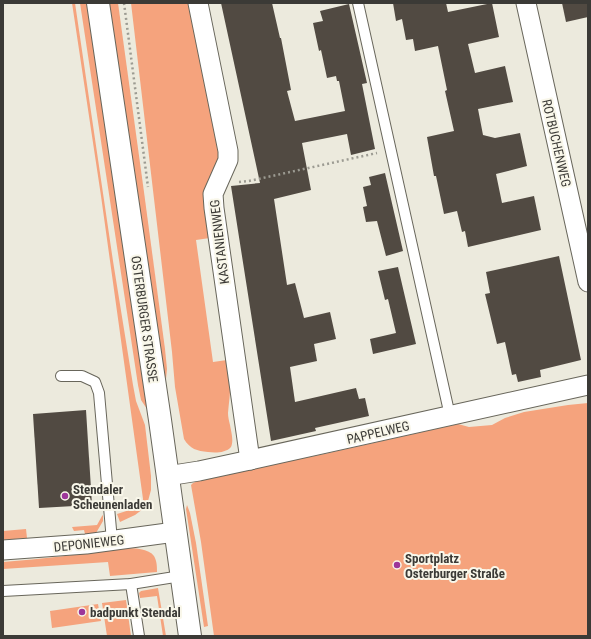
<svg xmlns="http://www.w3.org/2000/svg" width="591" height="639" font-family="'Roboto Condensed',sans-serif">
<rect width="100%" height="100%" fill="#eceadd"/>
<!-- green -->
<g fill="#f5a37d">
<path d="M72,3H75L113,261L133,385L136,401L145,425L151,476V490L148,501L143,509L135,515L120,522L117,514L142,506L143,499L101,196Z"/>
<path d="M80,3H89L149,412L141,400L138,385Z"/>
<path d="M108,3H118L144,192L165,349L167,369L166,379L163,370Z"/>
<path d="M131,3H190L219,150V162L210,238L196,240L213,362L227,360C228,366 230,372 230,378C231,390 229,401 228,413C228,417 229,421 230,425C231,431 234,441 231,447C226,453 215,453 208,452C197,451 190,449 184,439L175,387L172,352Z"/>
<path d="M588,403V636H214L201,542L191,485L193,483L205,478L324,454L458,424L469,427L492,425L505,418L524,412L568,405Z"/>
<path d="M187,505L190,513L196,543L208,626L204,627L186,509Z"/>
<path d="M103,515V521L96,533L85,534L84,530L74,531L72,527L97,525L102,516Z"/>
<path d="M26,529L27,538L3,540V531Z"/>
<path d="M118,548C127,548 148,547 154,556C157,561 157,567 157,572L110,576L108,562L3,569V562C42,559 79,555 118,548Z"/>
<path d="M158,588L166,636H163L157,596L140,598L139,593L141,591Z"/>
<path d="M126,600L131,636H107L102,603Z"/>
<path d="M98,604L101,621L52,628L50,611Z"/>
</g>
<!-- building -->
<g fill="#514a42">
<path d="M221,3H272L280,38H281L291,90L287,91L295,121L345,111L339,81H337L336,76L327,78L321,50L319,51L313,23L323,21L320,11L349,4L367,83L362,84L375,149L351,155L347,134L302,143L311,190L274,199L287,285L295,283L304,318L330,312L336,339L314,344L317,361L290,367L295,402L356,388L359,399L365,398L369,416L315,428L316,431L271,441L231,186L260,183Z"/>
<path d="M393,3H446L448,12L492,3L499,37L468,44L475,73L505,66L513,102L478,109L483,135L495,138L520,133L527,166L496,174L502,203L534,196L541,230L468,247L465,231L462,232L457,211L444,214L436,176H434L427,137L454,131L445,91L447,90L438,46L415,51L413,39L406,40L402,19L396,21Z"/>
<path d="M562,3H588V17L566,22Z"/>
<path d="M385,173L403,251L386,256L377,221L366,222L363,207L367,206L363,187L371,185L369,177Z"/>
<path d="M559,256L581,360L540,370L541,377L518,382L516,374L512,375L505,342L497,344L485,294L490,293L486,272Z"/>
<path d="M398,267L416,344L373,354L370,339L396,333L388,299L385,300L378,271Z"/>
<path d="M86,410L92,505L39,508L33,414Z"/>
</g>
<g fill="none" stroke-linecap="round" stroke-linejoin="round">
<!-- lane casing -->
<g stroke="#68665b" stroke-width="12">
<g id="lane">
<path d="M358,3L450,416"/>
<path d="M61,376H82L95,382L99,393L112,541"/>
<path d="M131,584L139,636"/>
<path d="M3,591L131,584L181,576"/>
</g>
</g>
<!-- street casing -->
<g stroke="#68665b" stroke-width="21">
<g id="street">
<path d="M198,3L228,151V160L213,194L214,208L250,460"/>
<path d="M526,3L588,282"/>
<path d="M167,476L199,471L250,460L588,385"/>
<path d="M3,550L86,544L175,532"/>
</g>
</g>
<!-- secondary casing -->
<g stroke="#68665b" stroke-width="24">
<path id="secondary" d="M98,3L160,420L190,636"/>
</g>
<!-- path -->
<g stroke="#9c9b92" stroke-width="2.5" stroke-dasharray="2 3" stroke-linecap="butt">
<path d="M124,3L148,187"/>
<path d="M239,182L249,181L377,153"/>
</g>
<!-- lane -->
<use href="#lane" stroke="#fff" stroke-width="10"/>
<!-- street -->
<use href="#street" stroke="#fff" stroke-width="19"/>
<!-- secondary -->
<use href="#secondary" stroke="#fff" stroke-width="22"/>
</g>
<!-- markers -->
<g fill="#9d369a" stroke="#f9f7ea" stroke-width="1.5">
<circle cx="65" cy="496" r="4"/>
<circle cx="397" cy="565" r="4"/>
<circle cx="82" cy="612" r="4"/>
</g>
<g text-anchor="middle" stroke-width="4" stroke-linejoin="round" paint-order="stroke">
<!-- street labels -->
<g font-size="13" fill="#3b3a36" stroke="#f9f7ea">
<text transform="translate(557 143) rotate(77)" y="5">ROTBUCHENWEG</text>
<text transform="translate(219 242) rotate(-97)" y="5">KASTANIENWEG</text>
<text transform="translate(145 319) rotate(82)" y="5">OSTERBURGER STRASSE</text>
<text transform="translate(378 432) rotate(-13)" y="5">PAPPELWEG</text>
<text transform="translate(89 543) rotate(-6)" y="5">DEPONIEWEG</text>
</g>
<!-- poi labels -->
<g font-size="13" font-weight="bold" fill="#3b3a36" stroke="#f9f7ea" text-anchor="start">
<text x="73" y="494">Stendaler<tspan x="73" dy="15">Scheunenladen</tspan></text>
<text x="405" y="563">Sportplatz<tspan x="405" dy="15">Osterburger Straße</tspan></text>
<text x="90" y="617">badpunkt Stendal</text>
</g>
</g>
<!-- border -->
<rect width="591" height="639" fill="none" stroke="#3b3a36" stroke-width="8"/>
</svg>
